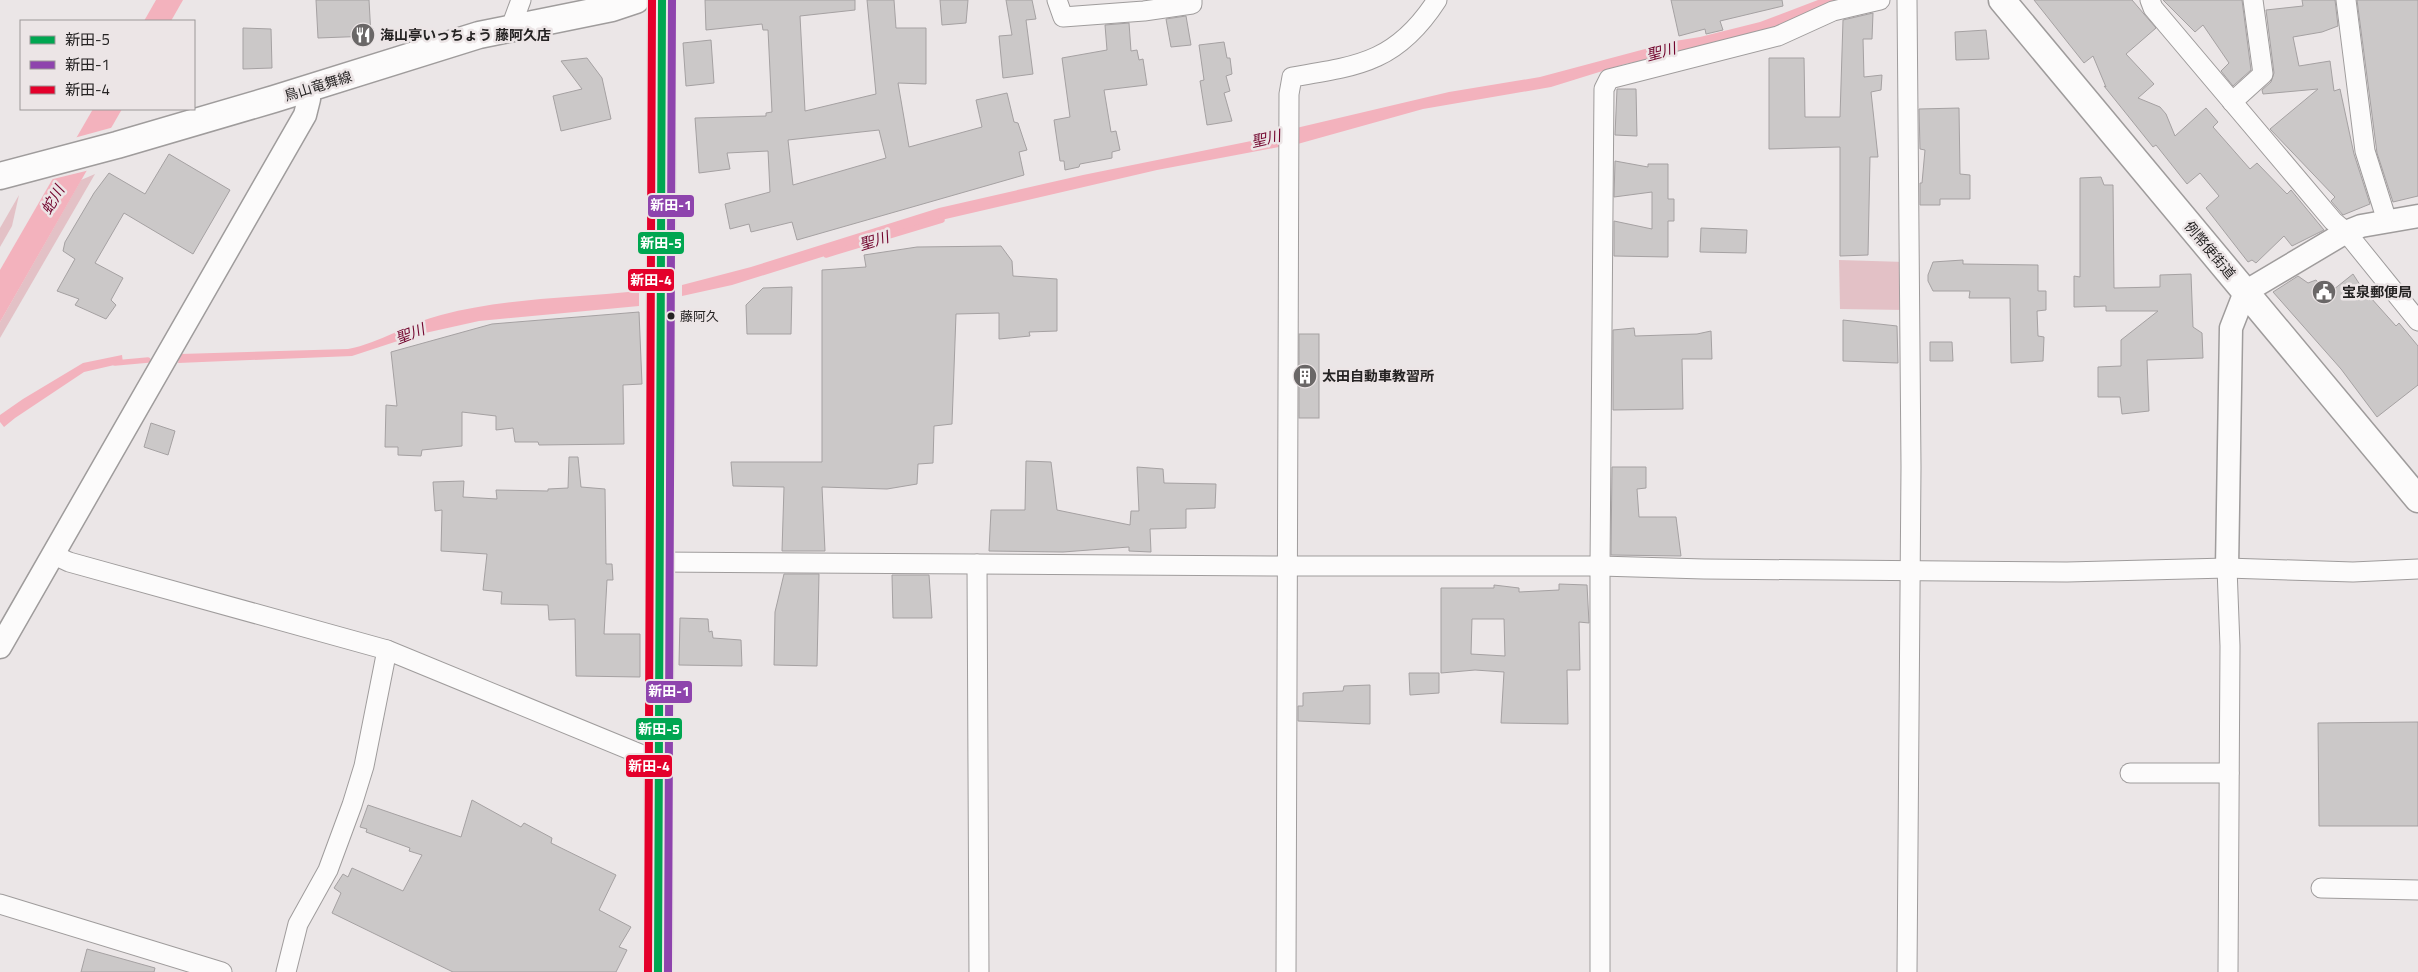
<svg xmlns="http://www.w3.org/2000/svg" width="2418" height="972" font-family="'Titillium Web','Noto Sans JP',sans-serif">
<rect width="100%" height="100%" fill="#ebe6e7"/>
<!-- green -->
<g fill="#e3c1c6">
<path d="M95,174L0,338V322L81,180Z"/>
<path d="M19,195L12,226L0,247V228Z"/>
<path d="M1839,260L1905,262L1906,310L1840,309Z"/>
</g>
<!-- water -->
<g fill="#f3b2bd">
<path d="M156,0H183L171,21H144Z"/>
<path d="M1818,0H1850L1775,29L1702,49L1625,64L1551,87L1423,109L1294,145L1292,129L1449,92L1540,77L1675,41L1700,37L1760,22Z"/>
<path d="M93,109H122L0,322V270Z"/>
<path d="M1283,129L1284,146L1157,170L937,221L732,285L682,296V285L751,267L939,208L1083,175L1266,138Z"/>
<path d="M639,291V306L479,321L416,335L352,356L178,363L180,354L348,349C380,343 409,323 441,315C505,298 573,298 639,291Z"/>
<path d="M122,355L123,363L84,372L15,418L4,427L0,422V415L23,399L83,363Z"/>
</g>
<!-- pier -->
<path fill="#ebe6e7" d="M114,127L90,170L49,180L74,138Z"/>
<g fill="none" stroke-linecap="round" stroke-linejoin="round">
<!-- stream -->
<g stroke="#f3b2bd" stroke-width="5.5">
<path d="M826,255L942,220"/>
<path d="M115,363L148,360"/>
</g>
</g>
<!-- building -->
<g fill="#cbc8c8" stroke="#a5a1a2" fill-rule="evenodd">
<path d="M316,0H369L371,36L318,38Z"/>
<path d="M705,0H855V10L800,16L805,111L876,94L867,0H894L896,28H926V84L898,83L909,147L982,127L976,100L1007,93L1014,122L1018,123L1027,150L1019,152L1024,175L797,240L792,222L751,232L749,224L730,229L725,204L770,192L768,151L727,153L730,169L699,173L695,118L766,116V113L772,112L768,30H763L762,24L706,30ZM879,130L886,158L793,185L788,140Z"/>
<path d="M940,0H968L966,23L942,25Z"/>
<path d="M1006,0H1032L1036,19L1026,20L1033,74L1003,78L999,36L1012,35Z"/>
<path d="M1671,0H1782L1783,6L1720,21L1723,30L1706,34L1705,29L1679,36Z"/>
<path d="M2034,0H2132L2156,28L2126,54L2154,84L2138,98L2160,107L2166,114L2175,136L2206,108L2218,122L2213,127L2250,169L2257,163L2287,194L2291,190L2324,230L2292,246L2284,236L2256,263L2252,260L2248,262L2206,208L2219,196L2200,173L2187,184L2156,145L2153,147L2104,86L2106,87L2093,56L2084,63Z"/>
<path d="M2163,0H2242L2251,70L2233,86L2221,71L2229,63L2203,25L2195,32Z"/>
<path d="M2302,0H2335L2338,26L2322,32L2293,37L2299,66L2330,61L2334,91L2340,89L2354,154L2370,204L2343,215L2331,201L2335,197L2270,129L2318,89L2263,94L2262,90L2271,82L2274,73L2266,10L2303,6Z"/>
<path d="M2357,0H2418V196L2393,202L2377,153Z"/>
<path d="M1873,13L1872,39H1863L1864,77L1882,75L1881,90L1871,92L1878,157H1870L1868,255L1840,256V147L1769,149V58H1804L1805,117H1840L1843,20Z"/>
<path d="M1186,16L1191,45L1171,47L1166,19Z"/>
<path d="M1129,23L1131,51L1137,50L1139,60L1143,59L1147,85L1104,90L1111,132L1116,131L1120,150L1112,152V158L1080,164L1079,167L1065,170L1064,161H1060L1054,120L1070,117L1062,58L1107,50L1105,25Z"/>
<path d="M243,28L271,29L272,68L243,69Z"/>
<path d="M1986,30L1989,59L1956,60L1955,32Z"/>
<path d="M711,40L714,83L686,86L683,43Z"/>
<path d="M1224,42L1227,58H1230L1232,74L1226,76L1230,91L1224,93L1232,121L1207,125L1200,81L1204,80L1199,45Z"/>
<path d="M587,58L602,78L611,119L561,131L553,96L582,89L561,61Z"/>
<path d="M1617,89H1636L1637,136L1615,135Z"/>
<path d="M1959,108L1960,174L1970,175V199H1940V205H1920V183H1922L1925,150L1920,149L1919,109Z"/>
<path d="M169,154L230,190L193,254L124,213L95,263L123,278L111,300L116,305L106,319L75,305L79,299L57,291L75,259L63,251L65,242L94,193L109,173L145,194Z"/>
<path d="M1615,161L1648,167V164H1668V199H1674V221H1668V257L1614,256V221L1652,229V192L1614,197Z"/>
<path d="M2101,177L2104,185H2113L2114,288L2160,287V275L2191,274L2193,327L2202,333L2203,358L2147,360L2149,411L2122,414L2120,397H2098V367L2121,366V340L2158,311H2106V306L2074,307V276L2080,277V178Z"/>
<path d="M1701,228L1747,230L1746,253L1700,252Z"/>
<path d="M1001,246L1012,261L1013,276L1057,279V331L1029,332L1030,336L999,339V313L956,314L952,424L934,426L933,463L918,464L917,484L887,489L822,487L825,551H782L784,487L733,486L731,462H822V270L866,267L864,255L917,247Z"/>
<path d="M1963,260V264L2038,265V291H2046V310L2037,311L2038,336L2044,337L2043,361L2011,363L2010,298H1969L1970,291H1933L1928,281V275L1933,262Z"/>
<path d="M2353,274L2362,288L2396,326L2399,323L2418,346V385L2377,417L2341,369L2273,292L2298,276L2308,283L2316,280L2328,294Z"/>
<path d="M792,287L791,334H747L746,305L763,288Z"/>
<path d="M639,312L642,384L623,385L624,444L539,445L538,442H515L513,428L496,430V416L462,412V446L422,450L421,456L398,455V447H385L386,405L397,406L391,352L492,324Z"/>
<path d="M1843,320L1897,326L1898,363L1843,361Z"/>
<path d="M1634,328L1635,336L1697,334L1711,331L1712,359H1682L1683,409L1613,410V330Z"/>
<rect x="1299" y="334" width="20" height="84"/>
<path d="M1930,342H1952L1953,361H1930Z"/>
<path d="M151,423L175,431L168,455L144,447Z"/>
<path d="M569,457H578L581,487L605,489L606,564H612L613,580H607L604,634H640V677L576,676L575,619L549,620L548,605L501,604L502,592L483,590L487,554L441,551L442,510L435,511L433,482L464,481L463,497L497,499L496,490L548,491V489L568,488Z"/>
<path d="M1026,461L1051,462L1057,510L1130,525L1131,511H1139L1137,467L1163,469L1164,483L1216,484L1215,508L1186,509V528L1150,529L1151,552L1129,551V547L1063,552L989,551L991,510H1025Z"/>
<path d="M1612,467H1646V488L1637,489L1639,517H1676L1681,556L1611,555Z"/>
<path d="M784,574H819L817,666L774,665L775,612Z"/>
<path d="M892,575H929L932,618H893Z"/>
<path d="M1559,584L1587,585L1589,623L1579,622L1580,670H1567L1568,724L1501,723L1504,672L1475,670L1441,673V588H1494V585L1519,588V592L1559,590ZM1472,619H1504L1505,656L1471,654Z"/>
<path d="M680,618L708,619L709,632L712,631L713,638L741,640L742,666L679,665Z"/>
<path d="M1409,673H1439V693L1410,695Z"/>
<path d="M1370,685V724L1298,721V706H1303V693L1343,691L1344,686Z"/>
<path d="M2418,722V826H2319L2318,723Z"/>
<path d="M472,800L521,827L524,823L552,838L551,843L616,875L599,910L631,927L619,947L627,950L616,972H453L332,913L341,893L334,888L343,874L348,877L352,868L403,891L422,855L409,851L410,848L366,832L367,829L360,827L368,805L461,837Z"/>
<path d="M87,949L155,968L154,972H81Z"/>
</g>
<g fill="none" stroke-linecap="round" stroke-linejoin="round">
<!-- minor casing -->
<g stroke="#9f9c9c" stroke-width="21">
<g id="minor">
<path d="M1057,0L1063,17L1144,11L1192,4V0"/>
<path d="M1907,0L1911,467L1907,972"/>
<path d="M2150,0L2153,8L2333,221L2346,232L2418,321"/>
<path d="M2346,0L2365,151L2387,221"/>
<path d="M511,27L521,0"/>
<path d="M2232,102L2263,74L2253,0"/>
<path d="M54,555L69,562L387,650L645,756L659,757"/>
<path d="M658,562L1288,566H1600L1704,569L2067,572L2227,568L2353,572L2418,569"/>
<path d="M977,564L979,972"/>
<path d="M2227,568L2230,646L2228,972"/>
<path d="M2130,773H2229"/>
<path d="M2321,888L2418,890"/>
<path d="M0,904L222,972"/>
<path d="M286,972L298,924L328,870L352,805L364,766L387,650"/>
<path d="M1286,972L1289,94L1292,77C1359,66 1397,62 1437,0"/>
<path d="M1600,972V566L1604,89L1609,79L1778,36L1833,11L1880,0"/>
</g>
</g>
<!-- tertiary casing -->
<g stroke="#9f9c9c" stroke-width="25">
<g id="tertiary">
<path d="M2227,568L2231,328L2245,292L2346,232L2361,226L2418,216"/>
<path d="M0,647L305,115L309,99L307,89"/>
</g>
</g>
<!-- secondary casing -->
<g stroke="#9f9c9c" stroke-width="29">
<g id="secondary">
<path d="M2002,0L2418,499"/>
<path d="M0,176L117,145L274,99L479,35L612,8L636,0"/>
</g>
</g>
<!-- primary casing -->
<g stroke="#9f9c9c" stroke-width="30">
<path id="primary" d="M658,972L662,0"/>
</g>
<!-- minor -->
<use href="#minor" stroke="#fcfbfb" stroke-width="19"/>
<!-- tertiary -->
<use href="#tertiary" stroke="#fcfbfb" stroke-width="22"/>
<!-- secondary -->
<use href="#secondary" stroke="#fcfbfb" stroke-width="26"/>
<!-- primary -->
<use href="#primary" stroke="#fcfbfb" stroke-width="28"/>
<!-- bus-1 casing -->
<g stroke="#ece5e6" stroke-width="11">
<path id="bus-1" d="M658,972L662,0"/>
</g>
<!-- bus-2 casing -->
<g stroke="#ece5e6" stroke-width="11">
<path id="bus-2" d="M668,972L672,0"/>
</g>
<!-- bus-3 casing -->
<g stroke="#ece5e6" stroke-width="11">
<path id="bus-3" d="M648,972L652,0"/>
</g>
<!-- bus-1 -->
<use href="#bus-1" stroke="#00a651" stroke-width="8"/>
<!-- bus-2 -->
<use href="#bus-2" stroke="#8e44ad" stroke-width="8"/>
<!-- bus-3 -->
<use href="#bus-3" stroke="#e4002b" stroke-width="8"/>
</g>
<!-- icons -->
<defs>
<g id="restaurant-disc" transform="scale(1.25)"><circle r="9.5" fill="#6a6767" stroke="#ece5e6"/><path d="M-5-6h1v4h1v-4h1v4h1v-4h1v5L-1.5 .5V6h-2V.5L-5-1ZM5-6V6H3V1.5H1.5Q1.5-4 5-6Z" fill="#fff"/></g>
<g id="civic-disc" transform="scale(1.25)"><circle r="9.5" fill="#6a6767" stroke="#ece5e6"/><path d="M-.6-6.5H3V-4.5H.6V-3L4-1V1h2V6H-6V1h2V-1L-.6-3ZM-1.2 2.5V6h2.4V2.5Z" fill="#fff"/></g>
<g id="building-disc" transform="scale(1.25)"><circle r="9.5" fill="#6a6767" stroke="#ece5e6"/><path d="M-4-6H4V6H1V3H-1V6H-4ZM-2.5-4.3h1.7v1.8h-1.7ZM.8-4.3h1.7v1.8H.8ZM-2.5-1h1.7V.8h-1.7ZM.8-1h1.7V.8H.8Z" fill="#fff"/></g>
</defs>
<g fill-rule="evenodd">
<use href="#restaurant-disc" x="363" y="35"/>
<use href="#civic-disc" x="2324" y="292"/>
<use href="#building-disc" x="1305" y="376"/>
</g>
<!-- markers -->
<circle fill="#242222" stroke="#ece5e6" stroke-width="2" cx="671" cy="316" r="4.5"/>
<g text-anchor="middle" stroke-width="5" stroke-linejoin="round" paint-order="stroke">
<!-- bus labels -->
<g font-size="13" fill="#242222" stroke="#ece5e6" text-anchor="start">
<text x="680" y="321">藤阿久</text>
</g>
<!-- poi labels -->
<g font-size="14" font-weight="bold" fill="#242222" stroke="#ece5e6" text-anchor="start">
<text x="380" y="40">海山亭いっちょう 藤阿久店</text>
<text x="2342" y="297">宝泉郵便局</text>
<text x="1322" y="381">太田自動車教習所</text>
</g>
<!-- street labels -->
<g font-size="14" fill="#242222" stroke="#ece5e6">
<text transform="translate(318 86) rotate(-17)" y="5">鳥山竜舞線</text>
<text transform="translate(2210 250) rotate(50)" y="5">例幣使街道</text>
</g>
<!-- water labels -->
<g font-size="15" font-style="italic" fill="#71032c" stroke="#ece5e6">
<text transform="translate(1661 52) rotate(-15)" y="5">聖川</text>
<text transform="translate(1266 139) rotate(-13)" y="5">聖川</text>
<text transform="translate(53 200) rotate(-60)" y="5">蛇川</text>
<text transform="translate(874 241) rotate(-17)" y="5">聖川</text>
<text transform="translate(410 334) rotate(-21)" y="5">聖川</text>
</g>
</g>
<g stroke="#ece5e6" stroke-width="2">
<rect x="647" y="194" width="48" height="24" rx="5" fill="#8e44ad"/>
<rect x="637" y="231" width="48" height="24" rx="5" fill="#00a651"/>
<rect x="627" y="268" width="48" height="24" rx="5" fill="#e4002b"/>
<rect x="645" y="680" width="48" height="24" rx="5" fill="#8e44ad"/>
<rect x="635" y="717" width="48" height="24" rx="5" fill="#00a651"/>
<rect x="625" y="754" width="48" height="24" rx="5" fill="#e4002b"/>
</g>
<g font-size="14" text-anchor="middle" font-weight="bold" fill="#fff">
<text x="671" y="210">新田-1</text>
<text x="661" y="248">新田-5</text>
<text x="651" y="285">新田-4</text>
<text x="669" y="696">新田-1</text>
<text x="659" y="734">新田-5</text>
<text x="649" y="771">新田-4</text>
</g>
<!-- legend -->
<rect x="20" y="20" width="175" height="90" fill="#ece5e6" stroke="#9c9798"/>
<rect x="30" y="36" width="25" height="8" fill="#00a651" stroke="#9c9798"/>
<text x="65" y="45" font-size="15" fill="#242222">新田-5</text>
<rect x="30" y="61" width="25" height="8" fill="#8e44ad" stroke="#9c9798"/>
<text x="65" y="70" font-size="15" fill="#242222">新田-1</text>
<rect x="30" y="86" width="25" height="8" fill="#e4002b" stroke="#9c9798"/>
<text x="65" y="95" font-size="15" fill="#242222">新田-4</text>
</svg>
